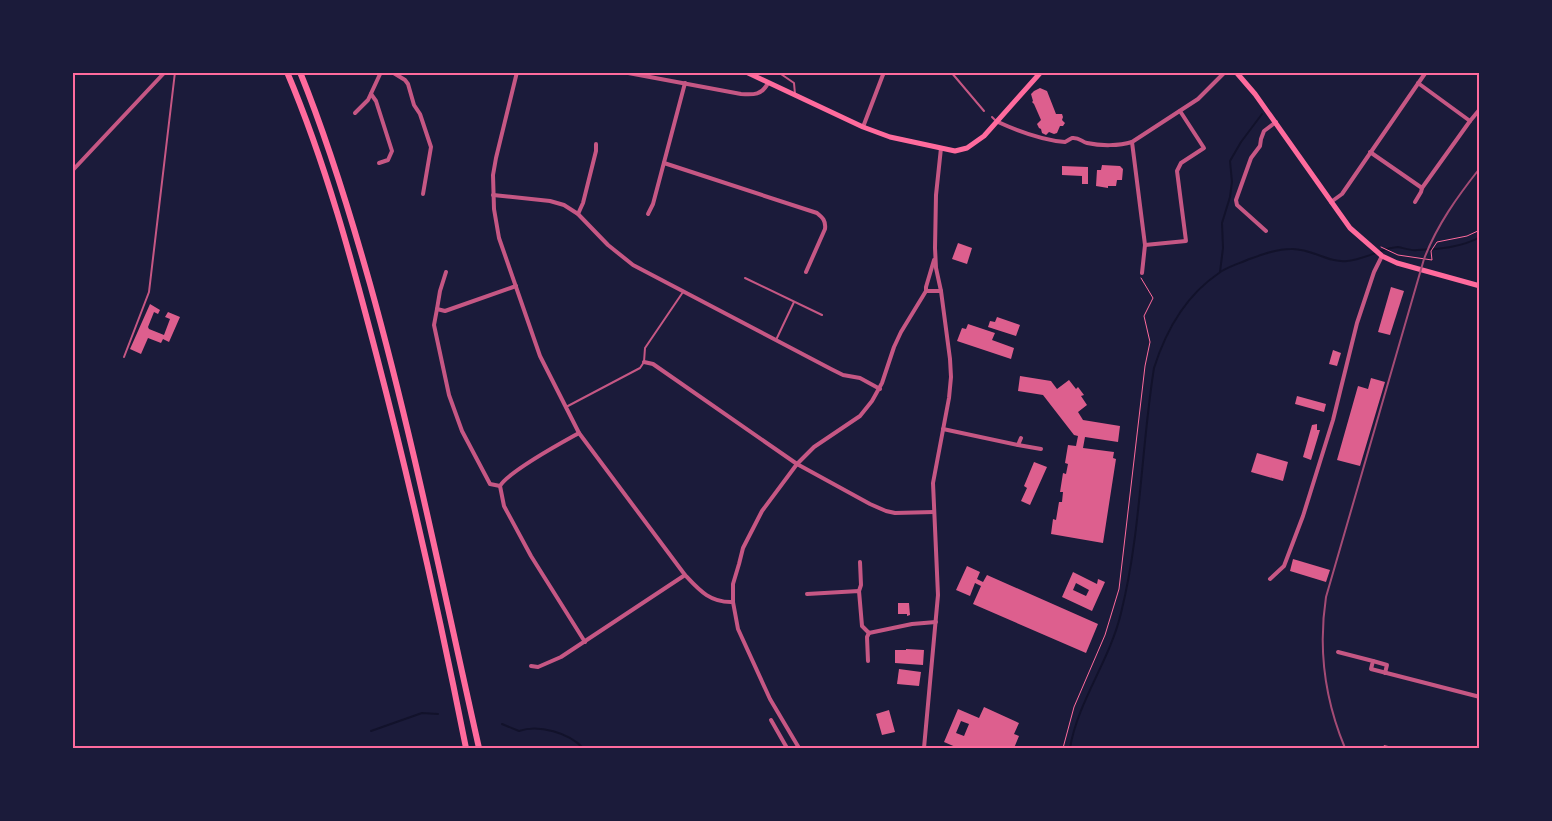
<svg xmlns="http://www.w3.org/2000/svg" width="1552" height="821" font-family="Spectral,serif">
<rect width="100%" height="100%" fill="#1b1b3a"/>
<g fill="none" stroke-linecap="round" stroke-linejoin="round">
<!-- stream -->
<g stroke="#12122b" stroke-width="2">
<path d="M1220,272L1223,248L1222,223L1230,197L1232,182L1230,161L1241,142L1262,114"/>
<path d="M502,724L519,731C539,724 569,733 583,748"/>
<path d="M371,731L422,713L438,714"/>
<path d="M1070,748C1078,701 1110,660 1121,613C1141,533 1141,449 1154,368C1166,330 1185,296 1219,273C1227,267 1238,264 1247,260C1261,255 1276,249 1291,249C1311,248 1328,263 1347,261C1364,260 1385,247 1398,247C1404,248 1411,251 1417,250C1436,250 1463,247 1480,237"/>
</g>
</g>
<!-- building -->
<g fill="#dd5f8e" fill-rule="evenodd">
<path d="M1040,88L1047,91L1056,114H1062L1063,117L1062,120L1065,123L1063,126H1060L1057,133L1054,134L1049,132L1046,135L1042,133L1041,129L1039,128L1037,124L1041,120L1034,104L1032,102L1033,101L1031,94L1034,91Z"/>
<path d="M1102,165L1120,166L1123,169L1122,180H1117L1116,186H1108V188L1096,186L1097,170H1101Z"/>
<path d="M1062,166L1088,167V184H1082V176L1062,175Z"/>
<path d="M958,243L972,248L967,264L952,259Z"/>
<path d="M1391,287L1404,291L1390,335L1378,332Z"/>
<path d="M150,304L160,310L158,314L154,312L148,327L149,329L164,335L170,319L165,317L168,312L180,317L169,342L163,339L161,343L148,338L141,354L130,349Z"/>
<path d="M997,317L1020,325L1016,336L988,327L990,321L995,322Z"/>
<path d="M968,324L995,333L992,340L1014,348L1011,359L957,341L962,328L966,329Z"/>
<path d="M1333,350L1341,353L1337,366L1329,364Z"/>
<path d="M1020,376L1051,381L1057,389L1069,380L1076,389L1078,387L1084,395L1081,396L1087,405L1078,412L1083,420L1120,426L1118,442L1085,437L1083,448L1114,452L1113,458L1116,459L1103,543L1051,534L1053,519L1056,520L1059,502H1062L1063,492H1060L1063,473L1066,474L1068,464L1065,463L1068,445L1076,446L1078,436L1074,435L1043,395L1018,391Z"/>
<path d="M1371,378L1385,382L1360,466L1337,460L1358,386L1368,389Z"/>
<path d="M1297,396L1326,404L1324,412L1295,404Z"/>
<path d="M1317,424V430H1320L1311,460L1303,457L1312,425Z"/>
<path d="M1257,453L1288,462L1283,481L1251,472Z"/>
<path d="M1034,462L1047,467L1030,505L1021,501L1027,488L1024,486Z"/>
<path d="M1293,559L1330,570L1326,582L1290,571Z"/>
<path d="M967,566L980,572L977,579L983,582L987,575L1098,624L1086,653L973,604L981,586L975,583L970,596L956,590Z"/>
<path d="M1073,572L1097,584L1098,579L1105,582L1092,611L1062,597ZM1076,583L1089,590L1086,596L1073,590Z"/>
<path d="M898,603H909L910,615L907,616V614H898Z"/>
<path d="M906,649L924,650L923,665L895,663V650H906Z"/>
<path d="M899,669L921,672L919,686L897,684Z"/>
<path d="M984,707L1019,723L1014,734L1019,736L1014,748H958L944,742L958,709L979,718ZM961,721L969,724L964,736L956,733Z"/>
<path d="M889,710L895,732L882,735L876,714Z"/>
<path d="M1384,745L1397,748H1383Z"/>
</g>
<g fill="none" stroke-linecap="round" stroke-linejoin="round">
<!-- path -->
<g stroke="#ff6b9d" stroke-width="1">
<path d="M1381,247L1398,255L1432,260L1431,251L1437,242L1467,236L1480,230"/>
<path d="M1063,748L1074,707L1105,635L1119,589L1145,366L1150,342L1144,316L1153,298L1141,278"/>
</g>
<!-- service -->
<g stroke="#c65784" stroke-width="2">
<path d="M778,72L794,83L795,94"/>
<path d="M951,72L984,111"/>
<path d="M992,117L996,121"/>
<path d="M745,278L822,315"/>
<path d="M776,340L794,302"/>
<path d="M124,357L149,292L175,72"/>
<path d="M566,407L640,368L644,362L645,348L683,292"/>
</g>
<!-- minor -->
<g stroke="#c65784" stroke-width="4">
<path d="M392,72L405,80L408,84L414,105L420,114L431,147L423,194"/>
<path d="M517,72L496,158L493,175L494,209L499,238L540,356L579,433L685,575C699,590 710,603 733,602"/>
<path d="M623,72L741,94C754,95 762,95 768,83"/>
<path d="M371,94L376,101L392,151L388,160L379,163"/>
<path d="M355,113L368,100L381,72"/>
<path d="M1470,121L1480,109"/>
<path d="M998,122C1020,132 1041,140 1065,142C1067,141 1070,139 1072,138C1079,137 1082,142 1087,143C1101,146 1119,146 1132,142L1198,99L1225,72"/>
<path d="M863,127L884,72"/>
<path d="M1132,142L1145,245L1142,273"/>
<path d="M1370,152L1422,188L1470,121L1418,83"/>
<path d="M664,163L817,213C823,218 826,221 825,229L806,272"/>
<path d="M72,171L165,72"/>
<path d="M493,195L550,201L564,205L578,214L608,245L633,265L831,369L843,375L860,378L880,389"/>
<path d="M1331,202L1342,194L1426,72"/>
<path d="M1415,202L1421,192L1422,188"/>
<path d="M578,214L583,203L596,151V144"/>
<path d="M648,214L653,204L685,83"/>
<path d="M1266,231L1237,205L1236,200L1251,158L1260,146L1261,139L1264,131L1276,122"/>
<path d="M1145,245L1186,241L1177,171L1181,163L1204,148L1180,111"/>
<path d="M446,272L440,291L437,309L445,311L516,286"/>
<path d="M926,291H941"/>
<path d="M437,309L434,325L449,395L462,431L490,484L500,486"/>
<path d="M644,362L653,364L797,464L870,504L886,511L895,513L934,512"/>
<path d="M943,429L1018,445"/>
<path d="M579,433C561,443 509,471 500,486L504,506L531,556L585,642"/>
<path d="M1021,438L1018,445L1041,449"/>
<path d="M1270,579L1284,566L1303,516L1333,420L1357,323L1374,272L1382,256"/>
<path d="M859,591L861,585L860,562"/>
<path d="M807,594L859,591L862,626L869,633L912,624L936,622"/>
<path d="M1338,652L1373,661L1371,669L1480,697"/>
<path d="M868,661L867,637L869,633"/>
<path d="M1373,661L1387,665L1385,673"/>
<path d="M531,666L538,667L561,657L685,575"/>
<path d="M771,720L787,748"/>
<path d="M799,748L770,699L738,629L733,602V584L739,564L743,548L762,511L797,464L814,447L860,416L872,401L882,383L894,347L901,332L926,291V287L934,260"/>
<path d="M924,748L938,595L933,483L949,398L951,377L950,359L941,291L936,268L935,248L936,195L941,148"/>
</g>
<!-- secondary -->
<g stroke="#ff6b9d" stroke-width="5">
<path d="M746,72L863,127L890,137L955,151L967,148L984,136L1041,72"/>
<path d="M1236,72L1255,94L1340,214L1350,228L1382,256L1397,263L1480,286"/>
</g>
<!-- motorway -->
<g stroke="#ff6b9d" stroke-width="6">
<path d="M287,72C326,164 352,261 377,357C411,487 440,617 466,748"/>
<path d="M300,72C328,141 350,213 370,284C413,438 444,593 479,748"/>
</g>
<!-- rail -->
<path stroke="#a44b75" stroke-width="2" d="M1345,748C1325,700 1318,649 1326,597L1424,259C1437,225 1457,197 1480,168"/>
</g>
<!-- border -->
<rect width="1552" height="821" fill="none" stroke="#1b1b3a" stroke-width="148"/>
<rect x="74" y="74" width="1404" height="673" fill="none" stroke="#ff6b9d" stroke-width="2"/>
</svg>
